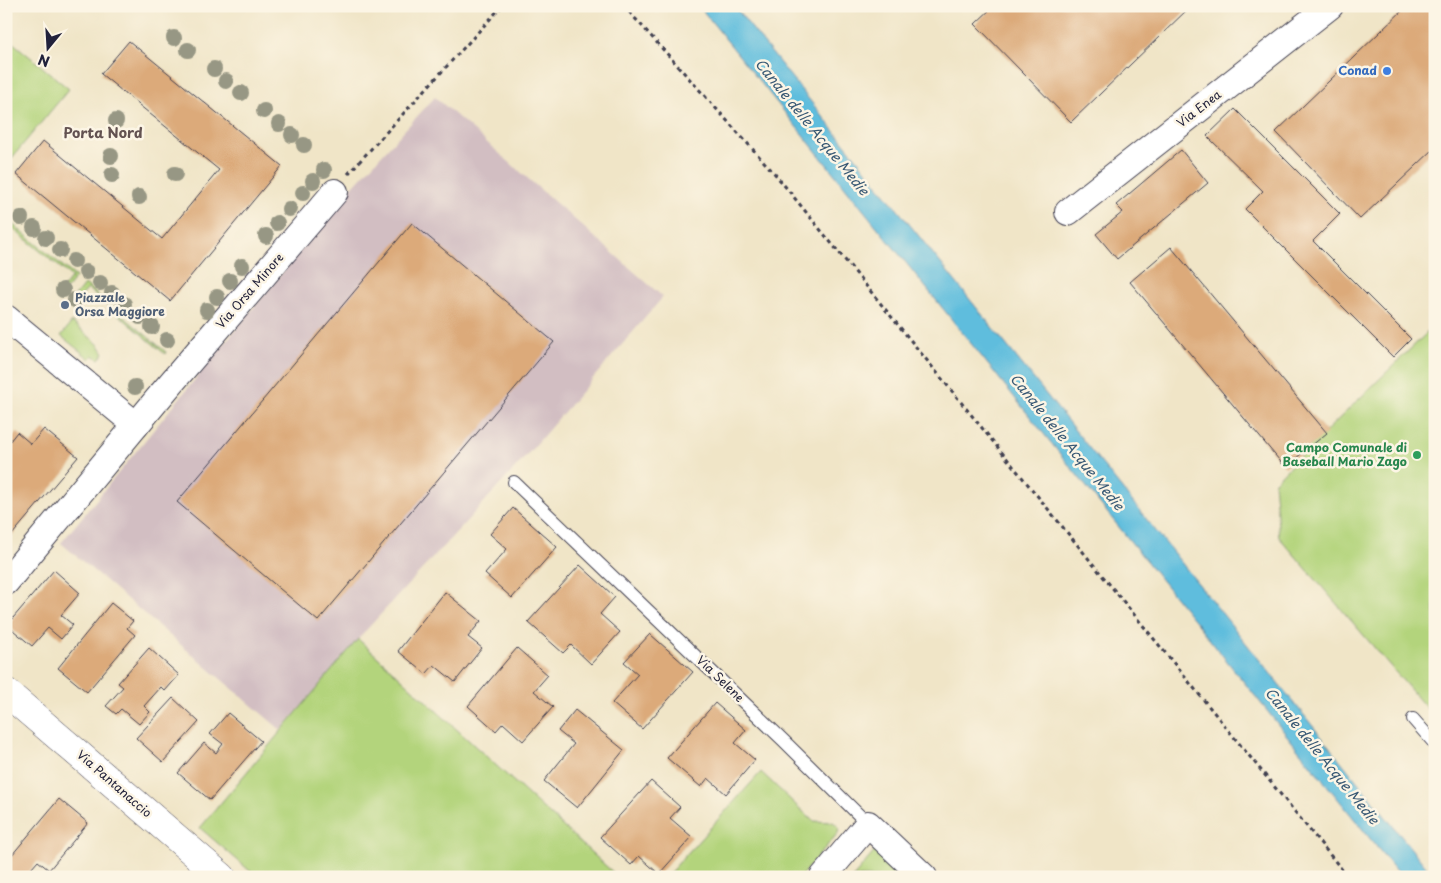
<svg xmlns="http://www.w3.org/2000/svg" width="1441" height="883" font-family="'Playpen Sans',sans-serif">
<rect width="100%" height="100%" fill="#fcf5e5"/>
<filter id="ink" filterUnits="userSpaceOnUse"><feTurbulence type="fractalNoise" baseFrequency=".02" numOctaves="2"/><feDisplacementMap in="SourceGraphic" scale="10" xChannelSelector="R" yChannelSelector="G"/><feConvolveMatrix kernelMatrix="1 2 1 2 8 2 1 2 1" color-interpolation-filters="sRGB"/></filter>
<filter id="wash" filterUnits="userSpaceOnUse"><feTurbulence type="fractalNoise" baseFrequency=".0096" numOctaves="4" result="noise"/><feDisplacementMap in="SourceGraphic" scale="20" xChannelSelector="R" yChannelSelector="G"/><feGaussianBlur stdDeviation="1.12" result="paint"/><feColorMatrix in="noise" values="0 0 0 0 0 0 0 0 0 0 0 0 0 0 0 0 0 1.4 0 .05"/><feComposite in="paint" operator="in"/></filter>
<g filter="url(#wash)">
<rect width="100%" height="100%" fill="#f0e5c7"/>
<!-- industrial -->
<path fill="#d2bec2" d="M435,97L663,297L520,463L358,639L281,730L61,543L354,185Z"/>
<!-- green -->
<g fill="#b3d47c" stroke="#6a7b5c">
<path d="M6,37L69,89L6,165Z"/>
<path d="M6,219L76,277L63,293L61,291L72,277L6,223Z"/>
<path d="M85,284L166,352L165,354L88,289L75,303L72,300Z"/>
<path d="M72,322L99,345L104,353L99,359L93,355L90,359L61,336Z"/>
<path d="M1435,325V718L1279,537L1274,482Z"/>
<path d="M358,639L618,877H257L200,828Z"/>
<path d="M761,772L813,821L833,822L839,827L838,833L800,877H666Z"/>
<path d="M876,850L904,877H853Z"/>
</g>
<!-- water -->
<path fill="#5fbddd" stroke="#40708c" d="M699,6H734L1434,877H1401Z"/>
<g id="blocks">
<!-- building -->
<g fill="#dcaa7a">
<path d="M994,6H1191L1071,122L975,24Z"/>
<path d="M1407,6H1430L1435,11V148L1360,219L1276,132Z"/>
<path d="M129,41L282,166L170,301L16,174L43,141L162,239L219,170L101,74Z"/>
<path d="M1235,109L1340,214L1313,241L1411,339L1393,357L1245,209L1263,191L1207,136Z"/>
<path d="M1181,150L1208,183L1117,259L1096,234L1123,212L1116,205Z"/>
<path d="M412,223L554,342L318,621L177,502Z"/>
<path d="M1171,247L1327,433L1285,467L1130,282Z"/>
<path d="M44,429L78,457L6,542V446L17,432L31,444Z"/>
<path d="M513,508L557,547L512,598L485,574L507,549L490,534Z"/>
<path d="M580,565L615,597L600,614L620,632L591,664L571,645L563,653L528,622Z"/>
<path d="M54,570L80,593L61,615L73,625L61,639L48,628L32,646L7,625Z"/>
<path d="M445,592L481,621L468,637L482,648L455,682L434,665L426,674L398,651Z"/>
<path d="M111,603L133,621L127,628L135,635L87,692L58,668Z"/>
<path d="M650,634L693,672L642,729L612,703L638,674L624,662Z"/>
<path d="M149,648L179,675L165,691L161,687L144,706L150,712L139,724L121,709L116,714L106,706L123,687L118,683Z"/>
<path d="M517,648L548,675L534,691L553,707L523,741L503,723L496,731L468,706Z"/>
<path d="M173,698L199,722L163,762L136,738Z"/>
<path d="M715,703L746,730L735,743L755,760L726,794L708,778L701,787L667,758Z"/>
<path d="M575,710L624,750L577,808L544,781L574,744L558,731Z"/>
<path d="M228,713L261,741L210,800L178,773L204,743L216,753L223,744L210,734Z"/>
<path d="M651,781L680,807L670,818L692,837L659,874L639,856L631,865L600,837Z"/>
<path d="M59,799L88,823L49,870L38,861L24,877H6V862Z"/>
</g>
</g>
</g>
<g filter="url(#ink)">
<use href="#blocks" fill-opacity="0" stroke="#413f50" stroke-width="1"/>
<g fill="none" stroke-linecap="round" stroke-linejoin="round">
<!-- service casing -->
<g stroke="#413f50" stroke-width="14">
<g id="service">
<path d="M514,482L783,740L868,824"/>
<path d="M1413,719L1435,744"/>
</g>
</g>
<!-- minor casing -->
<g stroke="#413f50" stroke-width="28">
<g id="minor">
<path d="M1068,212L1330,6"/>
<path d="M6,318L136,425"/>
<path d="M6,582L166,389L335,192"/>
<path d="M823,877L868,824L924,877"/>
</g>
</g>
<!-- tertiary casing -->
<g stroke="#413f50" stroke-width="29">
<path id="tertiary" d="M6,692L222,877"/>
</g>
<!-- path -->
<g stroke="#413f50" stroke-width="3" stroke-dasharray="4 4" stroke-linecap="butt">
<path d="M624,6L775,174L1348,877"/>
<path d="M6,74L10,85L6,99"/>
<path d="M348,174L502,6"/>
</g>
<!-- service -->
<use href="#service" stroke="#fff" stroke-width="12"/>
<!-- minor -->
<use href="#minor" stroke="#fff" stroke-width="26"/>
<!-- tertiary -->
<use href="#tertiary" stroke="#fff" stroke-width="28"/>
</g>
<!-- trees -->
<g fill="#979784">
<circle cx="174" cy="38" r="8"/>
<circle cx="188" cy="50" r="8"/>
<circle cx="214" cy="69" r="8"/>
<circle cx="226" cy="81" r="8"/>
<circle cx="241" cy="93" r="8"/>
<circle cx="264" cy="111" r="8"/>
<circle cx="116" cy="121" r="8"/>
<circle cx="279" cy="124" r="8"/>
<circle cx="292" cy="135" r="8"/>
<circle cx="304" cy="145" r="8"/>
<circle cx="111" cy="156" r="8"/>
<circle cx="324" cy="170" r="8"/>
<circle cx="175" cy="174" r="8"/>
<circle cx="112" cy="175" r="8"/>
<circle cx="313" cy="181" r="8"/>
<circle cx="303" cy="193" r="8"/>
<circle cx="139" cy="197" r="8"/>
<circle cx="289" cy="209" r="8"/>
<circle cx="21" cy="218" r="8"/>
<circle cx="277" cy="223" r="8"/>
<circle cx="34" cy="228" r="8"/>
<circle cx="266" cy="236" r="8"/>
<circle cx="46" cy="238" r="8"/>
<circle cx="60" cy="250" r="8"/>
<circle cx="74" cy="261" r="8"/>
<circle cx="242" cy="266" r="8"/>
<circle cx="86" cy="272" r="8"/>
<circle cx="230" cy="281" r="8"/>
<circle cx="100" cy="283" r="8"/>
<circle cx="63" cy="290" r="8"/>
<circle cx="112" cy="293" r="8"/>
<circle cx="217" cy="297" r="8"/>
<circle cx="75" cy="300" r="8"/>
<circle cx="124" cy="304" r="8"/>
<circle cx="207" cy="310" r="8"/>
<circle cx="140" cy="317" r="8"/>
<circle cx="152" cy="327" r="8"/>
<circle cx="167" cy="340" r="8"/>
<circle cx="135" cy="387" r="8"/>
</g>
</g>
<!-- markers -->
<circle fill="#3f7fe0" stroke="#fcf5e5" stroke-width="2" cx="1387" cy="71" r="5"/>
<circle fill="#5c6f8a" stroke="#fcf5e5" stroke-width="2" cx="65" cy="305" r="5"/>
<circle fill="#2e9e5b" stroke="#fcf5e5" stroke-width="2" cx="1417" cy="455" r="5"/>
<g text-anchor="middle" stroke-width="5" stroke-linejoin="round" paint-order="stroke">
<!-- shop labels -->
<g font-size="12" font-weight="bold" fill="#366cbe" stroke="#fcf5e5" text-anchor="end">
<text x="1377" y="75">Conad</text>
</g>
<!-- street labels -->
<g font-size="12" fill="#22223b" stroke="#fcf5e5">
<text transform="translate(1199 109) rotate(-38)" y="4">Via Enea</text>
<text transform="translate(250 291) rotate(-49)" y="4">Via Orsa Minore</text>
<text transform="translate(720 679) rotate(44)" y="4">Via Selene</text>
<text transform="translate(114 784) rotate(41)" y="4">Via Pantanaccio</text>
</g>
<!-- service labels -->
<g font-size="12" font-weight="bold" fill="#4e5e75" stroke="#fcf5e5" text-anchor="start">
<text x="75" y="302">Piazzale<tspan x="75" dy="14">Orsa Maggiore</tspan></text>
</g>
<!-- leisure labels -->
<g font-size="12" font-weight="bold" fill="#27864d" stroke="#fcf5e5" text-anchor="end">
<text x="1407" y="452">Campo Comunale di<tspan x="1407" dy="14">Baseball Mario Zago</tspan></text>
</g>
<!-- water labels -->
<g font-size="14" font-style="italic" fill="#375874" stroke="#fcf5e5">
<text transform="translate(812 127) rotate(51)" y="5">Canale delle Acque Medie</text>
<text transform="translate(1067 442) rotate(51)" y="5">Canale delle Acque Medie</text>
<text transform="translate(1322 756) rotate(51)" y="5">Canale delle Acque Medie</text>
</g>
<!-- neighbourhood labels -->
<g font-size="14" font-weight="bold" fill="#635251" stroke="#fcf5e5">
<text x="103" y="138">Porta Nord</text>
</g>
</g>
<!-- margin -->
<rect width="1441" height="883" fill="none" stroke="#fcf5e5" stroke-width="25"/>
<!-- north arrow -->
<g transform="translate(48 48) rotate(198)" stroke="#fcf5e5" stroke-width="4" paint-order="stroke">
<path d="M0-4L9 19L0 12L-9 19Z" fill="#22223b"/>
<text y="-8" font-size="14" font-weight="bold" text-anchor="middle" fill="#22223b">N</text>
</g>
</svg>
